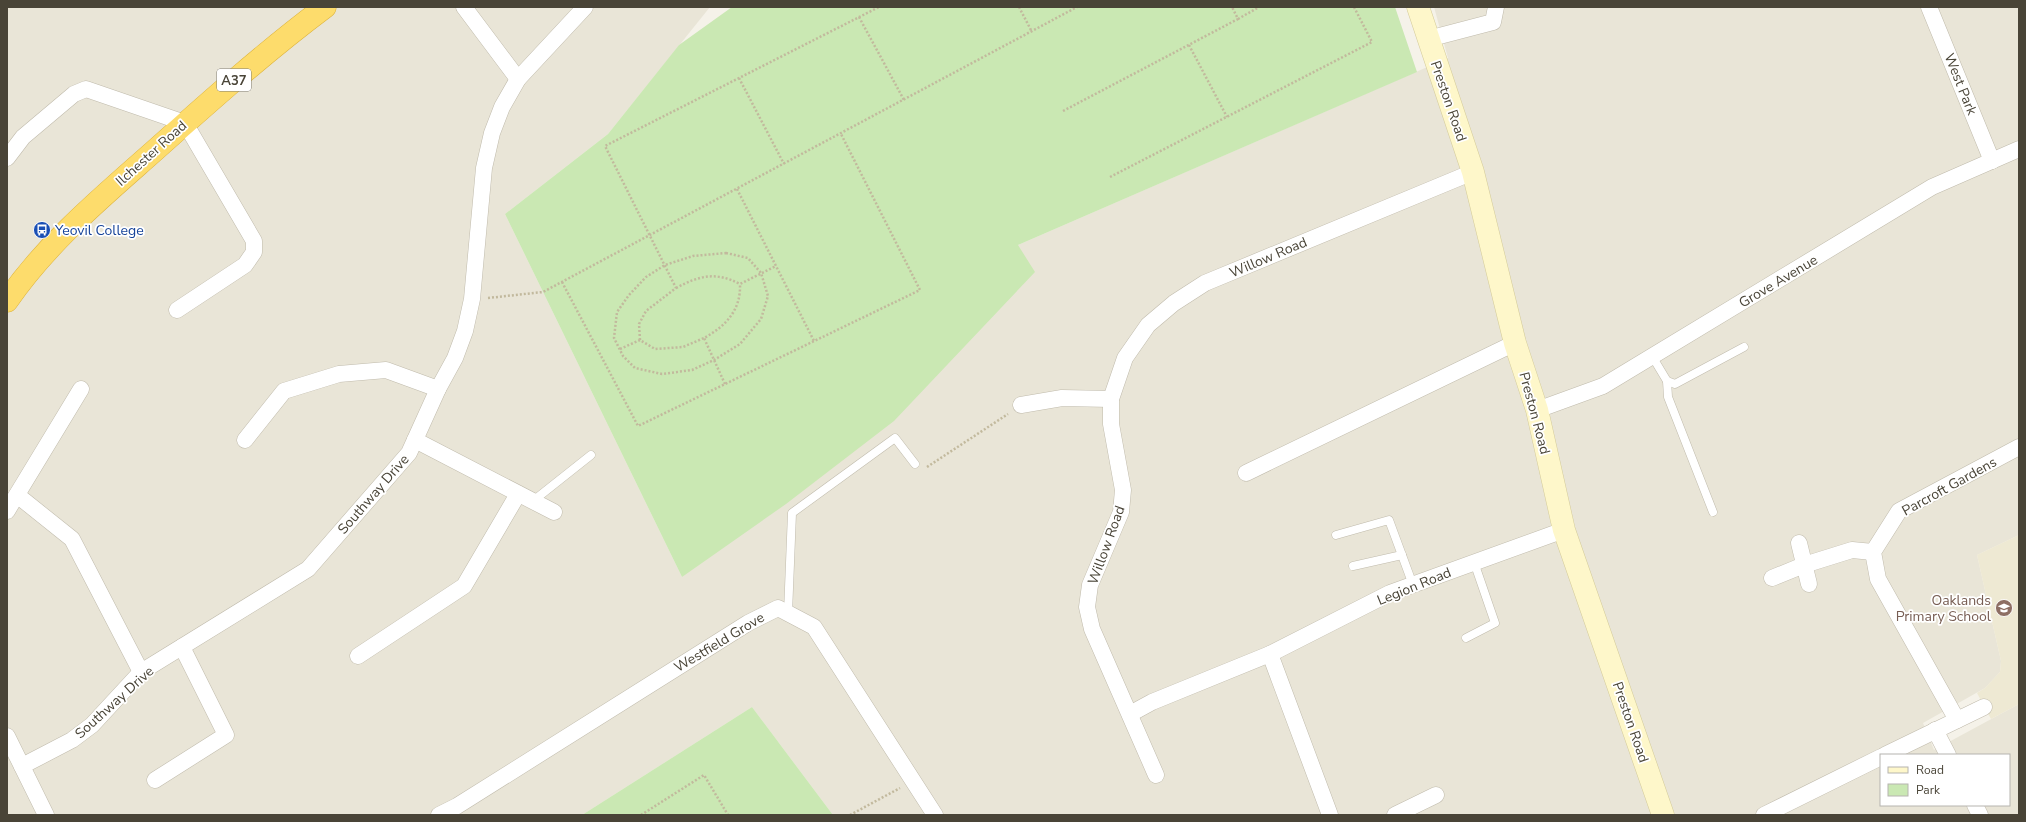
<svg xmlns="http://www.w3.org/2000/svg" width="2026" height="822" font-family="'Nunito Sans',sans-serif">
<rect width="100%" height="100%" fill="#f5f2e9"/>
<!-- residential -->
<path fill="#e9e5d7" fill-rule="evenodd" d="M7,7H710L608,134L505,214L682,577L1018,245L1448,58L1434,7H2019V535L1977,555L2001,661L2000,672L1985,688L1923,723L1934,750L2019,704V815H833L752,707L582,815H7ZM1881,755H2009V805H1881Z"/>
<!-- education -->
<path fill="#eee9d3" d="M2019,535V704L1991,719L1977,693L1985,688L2000,672L2001,661L1977,555Z"/>
<!-- green -->
<g fill="#cae8b3">
<path d="M732,7H1395L1417,72L1018,245L1035,272L894,421L786,504L682,577L505,214L608,134L679,45Z"/>
<path d="M752,707L833,815H582Z"/>
</g>
<g fill="none" stroke-linecap="round" stroke-linejoin="round">
<!-- lane casing -->
<g stroke="#c0bbac" stroke-width="9">
<g id="lane">
<path d="M1652,356L1667,381L1675,384L1744,347"/>
<path d="M1667,381L1668,397L1713,512"/>
<path d="M533,501L591,455"/>
<path d="M1336,535L1389,520L1413,585"/>
<path d="M1353,566L1402,555"/>
<path d="M788,613L792,513L895,438L915,464"/>
<path d="M1466,638L1495,623L1474,562"/>
</g>
</g>
<!-- street casing -->
<g stroke="#c0bbac" stroke-width="17">
<g id="street">
<path d="M464,7L518,79"/>
<path d="M1929,7L1992,161"/>
<path d="M1428,39L1493,22L1496,7"/>
<path d="M7,158L23,137L74,94L86,89L185,123L254,241V252L245,265L177,310"/>
<path d="M1021,405L1062,398L1111,399"/>
<path d="M1537,410L1603,386L1932,187L2019,149"/>
<path d="M245,440L284,391L339,374L386,370L438,389"/>
<path d="M415,440L554,512"/>
<path d="M1246,473L1515,343"/>
<path d="M17,495L72,539L141,672"/>
<path d="M7,511L81,389"/>
<path d="M1799,543L1809,584"/>
<path d="M1772,578L1804,565L1852,550L1873,552"/>
<path d="M1270,654L1330,815"/>
<path d="M358,656L464,586L518,494"/>
<path d="M1130,714L1152,702L1270,654L1390,593L1564,530"/>
<path d="M1957,720L1878,579L1873,552L1899,511L2019,447"/>
<path d="M1935,730L1948,755"/>
<path d="M7,736L46,815"/>
<path d="M1885,755L1984,707"/>
<path d="M22,766L72,740L92,725L141,672L308,569L409,453L438,389L455,358L465,331L472,299L484,168L492,133L502,107L518,79L585,7"/>
<path d="M1156,775L1092,629L1087,607L1090,585L1121,512L1123,490L1111,424V399L1125,358L1148,325L1174,303L1205,283L1473,172"/>
<path d="M155,780L226,735L182,647"/>
<path d="M1975,805L1980,815"/>
<path d="M439,815L457,806L748,623L778,608L814,627L935,815"/>
<path d="M1395,815L1436,795"/>
<path d="M1764,815L1881,757"/>
</g>
</g>
<!-- secondary casing -->
<g stroke="#d4cb99" stroke-width="23">
<path id="secondary" d="M1418,7L1473,172L1515,343L1537,410L1564,530L1663,815"/>
</g>
<!-- highway casing -->
<g stroke="#ddb33b" stroke-width="23">
<path id="highway" d="M7,301C47,243 101,198 153,152C209,102 265,52 325,7"/>
</g>
<!-- path -->
<g stroke="#c2b99d" stroke-width="2.5" stroke-dasharray="2 2" stroke-linecap="butt">
<path d="M1019,7L1032,32"/>
<path d="M859,17L904,100"/>
<path d="M1238,19L1259,7"/>
<path d="M1189,45L1227,117"/>
<path d="M739,78L784,164"/>
<path d="M1063,111L1238,19L1232,7"/>
<path d="M1110,177L1372,42L1354,7"/>
<path d="M737,189L814,341"/>
<path d="M726,253L748,258L761,273L768,296L761,319L740,344L714,360L692,370L662,374L635,368L623,356L614,338L617,312L629,295L646,277L665,265L693,256Z"/>
<path d="M562,282L638,426L920,290L841,134"/>
<path d="M676,288C699,276 715,271 740,284"/>
<path d="M488,298L543,292L1077,7"/>
<path d="M640,340L639,324L646,311L676,288L605,146L879,7"/>
<path d="M620,349L640,340L655,349L683,347L704,338"/>
<path d="M725,384L704,338C726,326 741,310 740,284L776,266"/>
<path d="M927,467L1008,414"/>
<path d="M641,815L704,775L728,815"/>
<path d="M850,815L900,788"/>
</g>
<!-- lane -->
<use href="#lane" stroke="#fff" stroke-width="8"/>
<!-- street -->
<use href="#street" stroke="#fff" stroke-width="16"/>
<!-- secondary -->
<use href="#secondary" stroke="#fef7ca" stroke-width="22"/>
<!-- highway -->
<use href="#highway" stroke="#fddc6c" stroke-width="22"/>
</g>
<!-- icons -->
<defs>
<g id="bus-disc" transform="scale(0.9)"><circle r="9.5" fill="#1a4fb4" stroke="#fff"/><path d="M-5-6H5V4H4V6H2V4H-2V6H-4V4H-5ZM-3.5-4V0h7V-4ZM-3.5 1.2v1.5H-2V1.2ZM2 1.2v1.5H3.5V1.2Z" fill="#fff"/></g>
<g id="school-disc" transform="scale(0.9)"><circle r="9.5" fill="#8d6e63" stroke="#fff"/><path d="M0-5L7-2L0 1L-7-2ZM-4 1L0 2.5L4 1V4Q0 6-4 4Z" fill="#fff"/></g>
</defs>
<g fill-rule="evenodd">
<use href="#bus-disc" x="42" y="230"/>
<use href="#school-disc" x="2004" y="608"/>
</g>
<g text-anchor="middle" stroke-width="3.5" stroke-linejoin="round" paint-order="stroke">
<!-- shield labels -->
<rect fill="#fff" stroke="#807c73" stroke-width="1" x="217" y="69" width="34" height="22" rx="3"/>
<g font-size="13" font-weight="bold" fill="#494437">
<text x="234" y="85">A37</text>
</g>
<!-- street labels -->
<g font-size="14" fill="#494437" stroke="#fff">
<text transform="translate(1961 84) rotate(68)" y="5">West Park</text>
<text transform="translate(1449 101) rotate(71)" y="5">Preston Road</text>
<text transform="translate(151 153) rotate(-42)" y="5">Ilchester Road</text>
<text transform="translate(1268 257) rotate(-23)" y="5">Willow Road</text>
<text transform="translate(1778 281) rotate(-31)" y="5">Grove Avenue</text>
<text transform="translate(1535 413) rotate(75)" y="5">Preston Road</text>
<text transform="translate(1949 486) rotate(-29)" y="5">Parcroft Gardens</text>
<text transform="translate(373 494) rotate(-49)" y="5">Southway Drive</text>
<text transform="translate(1106 545) rotate(-70)" y="5">Willow Road</text>
<text transform="translate(1414 586) rotate(-22)" y="5">Legion Road</text>
<text transform="translate(719 642) rotate(-31)" y="5">Westfield Grove</text>
<text transform="translate(114 702) rotate(-42)" y="5">Southway Drive</text>
<text transform="translate(1631 722) rotate(71)" y="5">Preston Road</text>
</g>
<!-- transit labels -->
<g font-size="14" fill="#164399" stroke="#fff" text-anchor="start">
<text x="55" y="235">Yeovil College</text>
</g>
<!-- education labels -->
<g font-size="14" fill="#785e54" stroke="#fff" text-anchor="end">
<text x="1991" y="605">Oaklands<tspan x="1991" dy="16">Primary School</tspan></text>
</g>
</g>
<!-- border -->
<rect width="2026" height="822" fill="none" stroke="#494437" stroke-width="16"/>
<!-- legend -->
<rect x="1880" y="754" width="130" height="52" fill="#ffffff" stroke="#b6b4af"/>
<rect x="1888" y="767" width="20" height="6" fill="#fef7ca" stroke="#b6b4af"/>
<text x="1916" y="774" font-size="12" fill="#494437">Road</text>
<rect x="1888" y="784" width="20" height="12" fill="#cae8b3" stroke="#b6b4af"/>
<text x="1916" y="794" font-size="12" fill="#494437">Park</text>
</svg>
